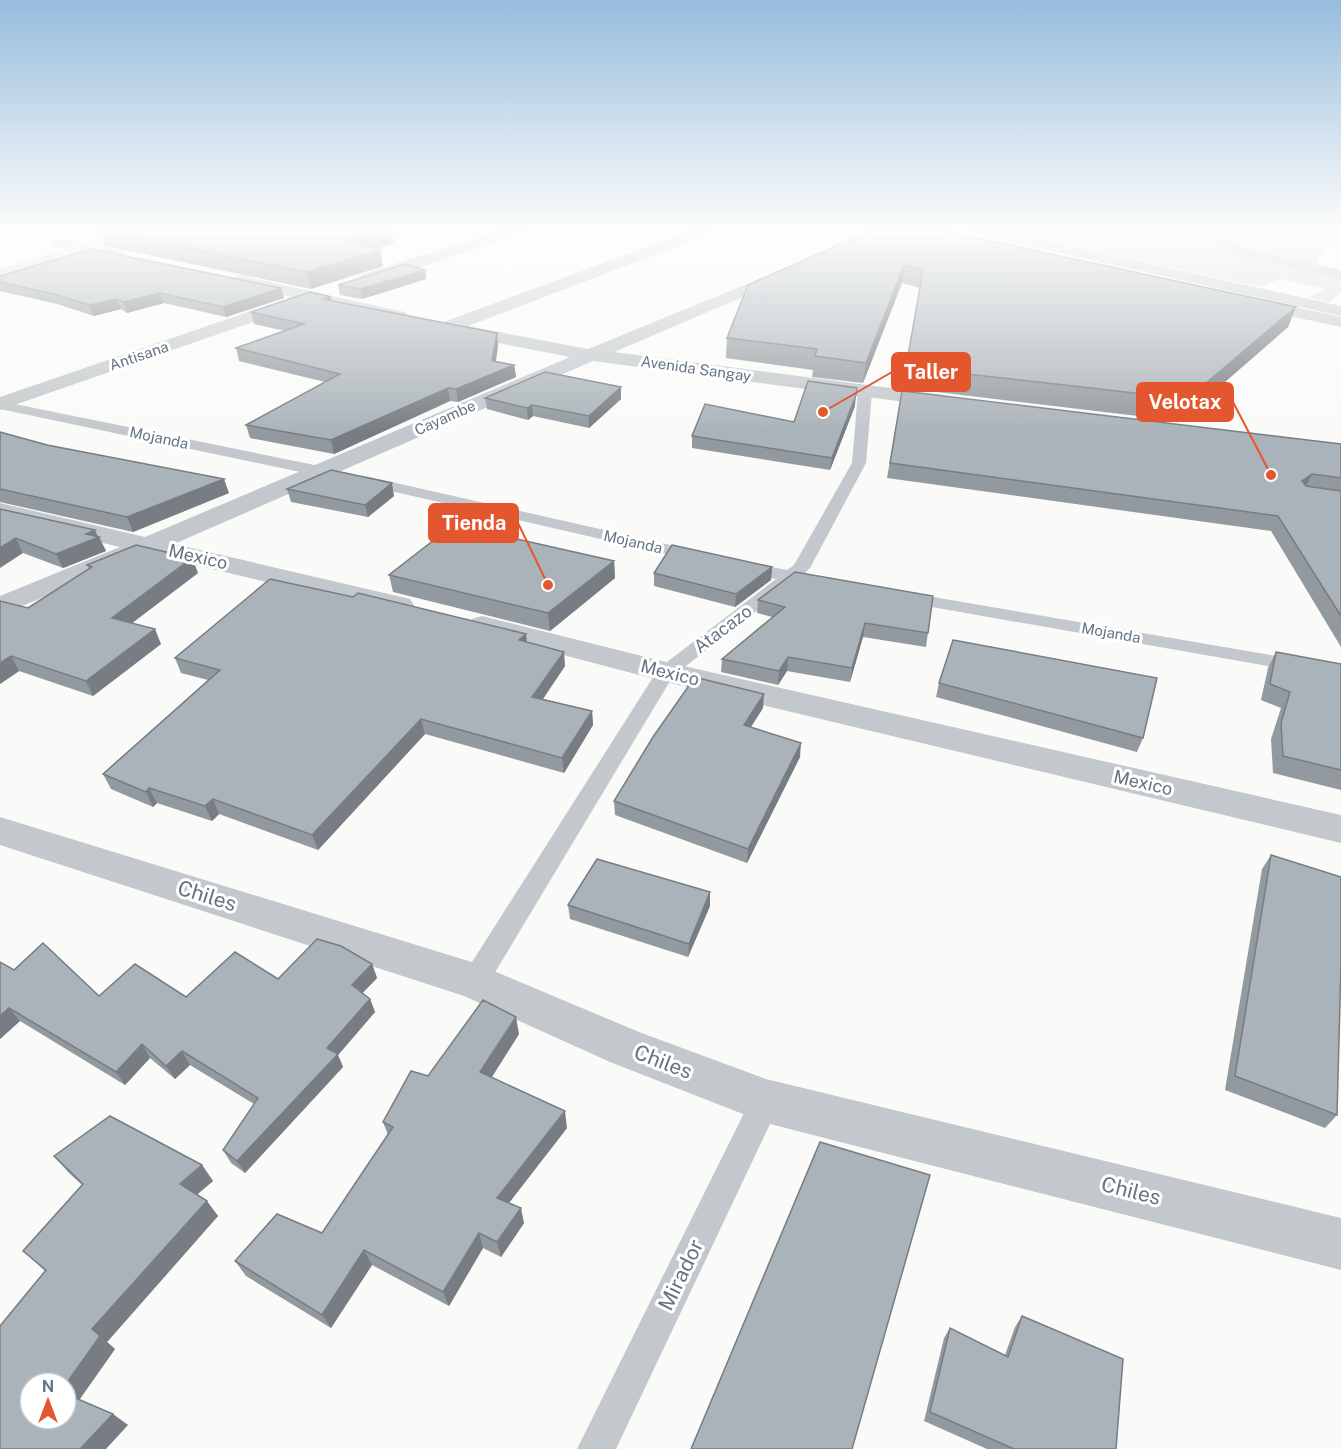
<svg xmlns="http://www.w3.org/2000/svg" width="1341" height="1449" font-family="'Public Sans',sans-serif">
<rect width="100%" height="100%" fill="#fafaf8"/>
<!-- green -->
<path fill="#dadfd7" d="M999,230H1341V233L1317,258L1320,267L1341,277V293L1329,302L1309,297L1325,289L1280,279L1261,287Z"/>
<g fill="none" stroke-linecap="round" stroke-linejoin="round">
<!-- service -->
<g fill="#c3c8cc" fill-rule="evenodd">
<path d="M865,388L872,392L866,463L810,568L804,574L824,578L827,582L824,586L818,587L794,582L673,676L485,989L475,993L465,989L462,981L465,973L659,668L776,579L739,571L736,567L739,563L745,562L787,570L794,565L852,463L858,392Z"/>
<path d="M0,401L334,469L342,474L334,479L0,409Z"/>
<path d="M365,476L697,551L703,552L706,556L703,560L697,561L360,484L357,481Z"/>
<path d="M904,592L1341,667V679L898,601L895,597L898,593Z"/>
<path d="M766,1087L777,1091L781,1101L616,1449H577L755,1091Z"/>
</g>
<!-- pedestrian -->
<path fill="#c3c8cc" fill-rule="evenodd" d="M968,230H997L1341,306V316L975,234Z"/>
<!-- minor -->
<g fill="#c3c8cc" fill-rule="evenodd">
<path d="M502,230H525L523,233L374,282L368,283L360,278L362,274Z"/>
<path d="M692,230H714L712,233L468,326L588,349L786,268L794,273L792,276L614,352L944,395L951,397L955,401L951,405L944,407L593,361L174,544L410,599L414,605L410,611L400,614L149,554L0,615V596L120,547L0,519V503L145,537L570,357L452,334L441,331L439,327L441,323Z"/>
<path d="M1200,230H1216L1233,245L1341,270V280L1223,251Z"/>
<path d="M58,238L118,250L126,255L118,260L53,246L50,243Z"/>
<path d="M239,275L399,311L405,312L408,316L405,320L399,321L300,299L302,302L299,306L0,410V397L292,297L233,284L231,280Z"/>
<path d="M1250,297L1341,317V327L1244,306L1241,302L1244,298Z"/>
<path d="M482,616L666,662L1341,815V843L666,682L472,631L467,625L472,619Z"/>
<path d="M0,817L475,963L639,1032L766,1079L1341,1218V1270L766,1123L610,1062L464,996L0,845Z"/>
</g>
<!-- secondary -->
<path fill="#d6dbdf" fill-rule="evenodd" d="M112,230H133L88,251L0,279V269L78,245Z"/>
</g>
<!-- wall -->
<g fill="#929a9f">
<path d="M100,230L394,243L376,249L383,266L311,289L105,246Z"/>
<path d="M872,230L1296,307L1288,327L1180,421L903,388L920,288L902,283L863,383L812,377L813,370L726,358L727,338Z"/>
<path d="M425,270L426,279L362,299L340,295L338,285Z"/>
<path d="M0,276L284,298L226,317L164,303L127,313L121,309L94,316L57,304L0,291Z"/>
<path d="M332,301L498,345L496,361L514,365L516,377L458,402L450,401L334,454L250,438L246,425L325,382L239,361L236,348L285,331L254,324L251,312Z"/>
<path d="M621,387V399L589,428L533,416L528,420L487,409L485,398Z"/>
<path d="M902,391L1341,444V647L1271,531L887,478Z"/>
<path d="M855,406L830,470L692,448V436L794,422Z"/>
<path d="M0,432L229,493L133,532L0,502Z"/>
<path d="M287,489L394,496L368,517L291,502Z"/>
<path d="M0,509L99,537L106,551L63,568L23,553Z"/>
<path d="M501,540L614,561L615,578L550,631L393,592L389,575Z"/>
<path d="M192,558L198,573L132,623L161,644L93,696L19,671L0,684L28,608L89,569L87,565Z"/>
<path d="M772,567L771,580L735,607L654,586V573Z"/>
<path d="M758,600L928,633L926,647L863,637L850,682L787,671L778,685L721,672L722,659L772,617L757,613Z"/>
<path d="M527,642L565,666L543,699L592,711L593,725L564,773L425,734L318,850L219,814L212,821L157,803L153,807L111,789L103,774L208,680L181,673L175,658Z"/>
<path d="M1276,652L1341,664V790L1273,773L1271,739L1281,708L1261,700L1268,668Z"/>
<path d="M939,683L1143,738L1137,752L936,697Z"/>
<path d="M763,708L751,727L800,757L747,863L615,815L614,801Z"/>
<path d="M1271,855L1337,1115L1325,1128L1225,1090L1262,869Z"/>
<path d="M568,905L710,906L688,957L570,919Z"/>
<path d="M0,962L14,970L99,996L186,997L278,979L372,964L377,978L362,993L370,999L375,1012L338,1055L343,1067L245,1173L231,1163L223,1150L254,1104L190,1065L175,1079L150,1058L125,1085L20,1021L0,1039Z"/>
<path d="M519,1034L492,1077L567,1128L509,1203L524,1223L501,1257L483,1248L449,1306L372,1265L331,1328L246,1276L235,1261L322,1233L388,1135L383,1122L428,1076Z"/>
<path d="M54,1156L202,1165L213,1181L197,1194L218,1216L107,1342L115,1349L79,1400L128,1425L0,1449L45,1271L23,1251L82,1185L68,1172Z"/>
<path d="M1022,1316L1116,1449H987L924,1421L944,1338L950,1328L1005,1355L1015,1327Z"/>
</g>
<!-- shaded-wall -->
<g fill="#777d82">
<path d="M382,230H392L394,243L352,256L349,240Z"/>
<path d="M380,250L383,266L311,289L307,272Z"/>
<path d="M904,265L902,283L863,383L866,363Z"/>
<path d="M425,270L426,279L362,299L360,289Z"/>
<path d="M281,288L284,298L226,317L223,307Z"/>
<path d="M160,293L164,303L127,313L123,302Z"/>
<path d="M331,297L333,308L322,299Z"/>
<path d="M117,299L121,309L94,316L90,305Z"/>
<path d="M1296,307L1288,327L1180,421L1187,399Z"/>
<path d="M497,333L498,345L494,373L492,361Z"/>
<path d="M514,365L516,377L458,402L456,389Z"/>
<path d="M621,387V399L589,428V416Z"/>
<path d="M448,388L450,401L334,454L331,440Z"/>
<path d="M856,395L855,406L830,470L832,458Z"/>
<path d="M532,405L533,416L528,420L527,408Z"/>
<path d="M1312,474L1305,489L1302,481Z"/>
<path d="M224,479L229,493L133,532L127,517Z"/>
<path d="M392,483L394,496L368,517L365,505Z"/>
<path d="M95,530L98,537H99L106,551L63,568L56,554L86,534Z"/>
<path d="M16,538L23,553L0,568V548Z"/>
<path d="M192,558L198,573L119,633L112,618Z"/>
<path d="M614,561L615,578L550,631L548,613Z"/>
<path d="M772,567L771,580L735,607L736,594Z"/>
<path d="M865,623L863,637L850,682L852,668Z"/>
<path d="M155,629L161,644L93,696L86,681Z"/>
<path d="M526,634L528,649L519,640Z"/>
<path d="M564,652L565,666L534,712L532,697Z"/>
<path d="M11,656L19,671L0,684V663Z"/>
<path d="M788,657L787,671L778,685L779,671Z"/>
<path d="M764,694L763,708L743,739L744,725Z"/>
<path d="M592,711L593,725L564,773L562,758Z"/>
<path d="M421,719L425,734L318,850L312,835Z"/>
<path d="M801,743L800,757L747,863L748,849Z"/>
<path d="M149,788L157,803L153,807L146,792Z"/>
<path d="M213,799L219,814L212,821L205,806Z"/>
<path d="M710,892V906L688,957L689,944Z"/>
<path d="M372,964L377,978L357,999L352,985Z"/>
<path d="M370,999L375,1012L338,1055L343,1067L245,1173L237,1161L327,1048Z"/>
<path d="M9,1008L20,1021L0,1039V1016Z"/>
<path d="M516,1017L519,1034L484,1089L480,1072Z"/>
<path d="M142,1044L150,1058L125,1085L116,1072Z"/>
<path d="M182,1051L190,1065L175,1079L166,1066Z"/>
<path d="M565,1111L567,1128L501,1213L497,1198Z"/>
<path d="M202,1165L213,1181L192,1199L180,1184Z"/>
<path d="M207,1201L218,1216L107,1342L115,1349L77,1403L66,1396V1384L92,1329Z"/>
<path d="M521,1208L524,1223L501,1257L497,1242Z"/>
<path d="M479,1233L483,1248L449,1306L443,1292Z"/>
<path d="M364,1250L372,1265L331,1328L322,1315Z"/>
<path d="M113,1414L128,1425L106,1449H80Z"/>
</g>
<!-- building -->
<g fill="#aab3b9" stroke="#777d82" stroke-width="1.5">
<path d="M100,230H382L349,240L380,250L307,272Z"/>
<path d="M872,230H940L1296,307L1187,399L906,367L923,270L904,265L866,363L815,356L817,349L727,338L748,285Z"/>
<path d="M91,249L281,288L223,307L160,293L123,302L117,299L90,305L53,294L0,282V276Z"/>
<path d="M405,264L425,270L360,289L338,285Z"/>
<path d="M310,292L331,297L322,299L497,333L492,361L514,365L456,389L448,388L331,440L246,425L340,374L236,348L304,324L251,312Z"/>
<path d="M545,372L621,387L589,416L532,405L527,408L485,398Z"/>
<path d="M808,381L857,388L856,395L832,458L692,436L705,404L794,422Z"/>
<path d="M902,391L1341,444V478L1312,474L1302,481L1306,486L1341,491V616L1278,516L890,463Z"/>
<path d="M0,432L47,445L224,479L127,517L0,489Z"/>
<path d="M331,470L392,483L365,505L287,489Z"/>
<path d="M0,509L95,530L86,534L99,537L56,554L16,538L0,548Z"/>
<path d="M452,526L501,540L504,536L614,561L548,613L389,575Z"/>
<path d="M136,545L192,558L112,618L155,629L86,681L11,656L0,663V601L28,608L92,567L87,565Z"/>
<path d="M672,545L772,567L736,594L654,573Z"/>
<path d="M795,572L933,596L928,633L865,623L852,668L788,657L779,671L722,659L785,607L758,600Z"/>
<path d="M270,579L353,597L358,593L526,634L519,640L564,652L532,697L592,711L562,758L421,719L312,835L213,799L205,806L149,788L146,792L103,774L220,670L175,658Z"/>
<path d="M953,640L1157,678L1143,738L939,683Z"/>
<path d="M1276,652L1341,664V770L1283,756L1281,723L1290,692L1270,684Z"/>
<path d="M698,678L764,694L744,725L801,743L748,849L614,801L653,737L690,684Z"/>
<path d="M1271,855L1341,877V963L1337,1115L1235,1076Z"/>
<path d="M597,859L710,892L689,944L568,905Z"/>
<path d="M317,939L341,946L372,964L352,985L370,999L327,1048L338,1054L237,1161L223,1150L258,1098L182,1051L166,1066L142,1044L116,1072L9,1008L0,1016V962L14,970L43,943L99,996L135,964L186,997L235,952L278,979Z"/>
<path d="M483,1000L516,1017L480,1072L565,1111L497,1198L521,1208L497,1242L479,1233L443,1292L364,1250L322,1315L235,1261L277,1214L322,1233L393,1127L383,1122L411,1071L428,1076Z"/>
<path d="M110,1116L202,1165L180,1184L207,1201L92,1329L100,1336L66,1384V1383H30V1419H66V1394L113,1414L80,1449H0V1326L46,1270L23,1251L83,1184L54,1156Z"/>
<path d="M820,1142L930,1175L852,1449H691Z"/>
<path d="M1022,1316L1123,1359L1116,1449H1014L930,1412L950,1328L1008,1357Z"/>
</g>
<!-- sky -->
<linearGradient id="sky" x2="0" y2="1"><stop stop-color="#96bcdc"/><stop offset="0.53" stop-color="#fdfdfc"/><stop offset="1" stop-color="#fdfdfc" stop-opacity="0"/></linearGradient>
<rect width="1341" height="433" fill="url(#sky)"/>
<g text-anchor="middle" stroke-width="6" stroke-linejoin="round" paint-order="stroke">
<!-- far-street labels -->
<g font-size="15" fill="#657683" stroke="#fff">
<text transform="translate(139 356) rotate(-19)" y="5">Antisana</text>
<text transform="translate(696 369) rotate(8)" y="5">Avenida Sangay</text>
<text transform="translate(445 418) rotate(-24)" y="5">Cayambe</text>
<text transform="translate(159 438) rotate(12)" y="5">Mojanda</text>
<text transform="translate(633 542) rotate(13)" y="5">Mojanda</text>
<text transform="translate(1111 633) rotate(10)" y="5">Mojanda</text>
</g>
<!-- street labels -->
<g font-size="18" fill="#657683" stroke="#fff">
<text transform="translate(198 557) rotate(13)" y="6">Mexico</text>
<text transform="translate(723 629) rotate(-37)" y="6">Atacazo</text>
<text transform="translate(670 673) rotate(14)" y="6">Mexico</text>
<text transform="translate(1143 783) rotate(13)" y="6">Mexico</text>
</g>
<!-- near-street labels -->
<g font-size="21" fill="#657683" stroke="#fff">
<text transform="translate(207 896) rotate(17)" y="7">Chiles</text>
<text transform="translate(663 1062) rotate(21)" y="7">Chiles</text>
<text transform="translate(1131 1191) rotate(14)" y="7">Chiles</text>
<text transform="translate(681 1275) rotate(-64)" y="7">Mirador</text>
</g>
</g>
<!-- callouts -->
<path fill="none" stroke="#e4572e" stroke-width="2" d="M823 412L892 372M1271 475L1233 402M548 585L518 523"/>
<g fill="#e4572e" stroke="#fff" stroke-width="2">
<circle cx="823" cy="412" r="6"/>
<circle cx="1271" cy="475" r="6"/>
<circle cx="548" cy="585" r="6"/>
</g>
<g fill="#e4572e" stroke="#e4572e" stroke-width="2">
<rect x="892" y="353" width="78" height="38" rx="6"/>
<rect x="1137" y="383" width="96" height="38" rx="6"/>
<rect x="429" y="504" width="89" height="38" rx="6"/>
</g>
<g font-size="20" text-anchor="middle" font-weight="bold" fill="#fff">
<text x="931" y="379">Taller</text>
<text x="1185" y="409">Velotax</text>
<text x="474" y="530">Tienda</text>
</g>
<!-- north arrow -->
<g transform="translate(48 1401)"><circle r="28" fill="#ffffff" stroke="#c1c8cd" stroke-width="1.5"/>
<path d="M0-4.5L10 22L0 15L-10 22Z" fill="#e4572e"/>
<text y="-9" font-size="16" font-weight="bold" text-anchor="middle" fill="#657683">N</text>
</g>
</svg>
